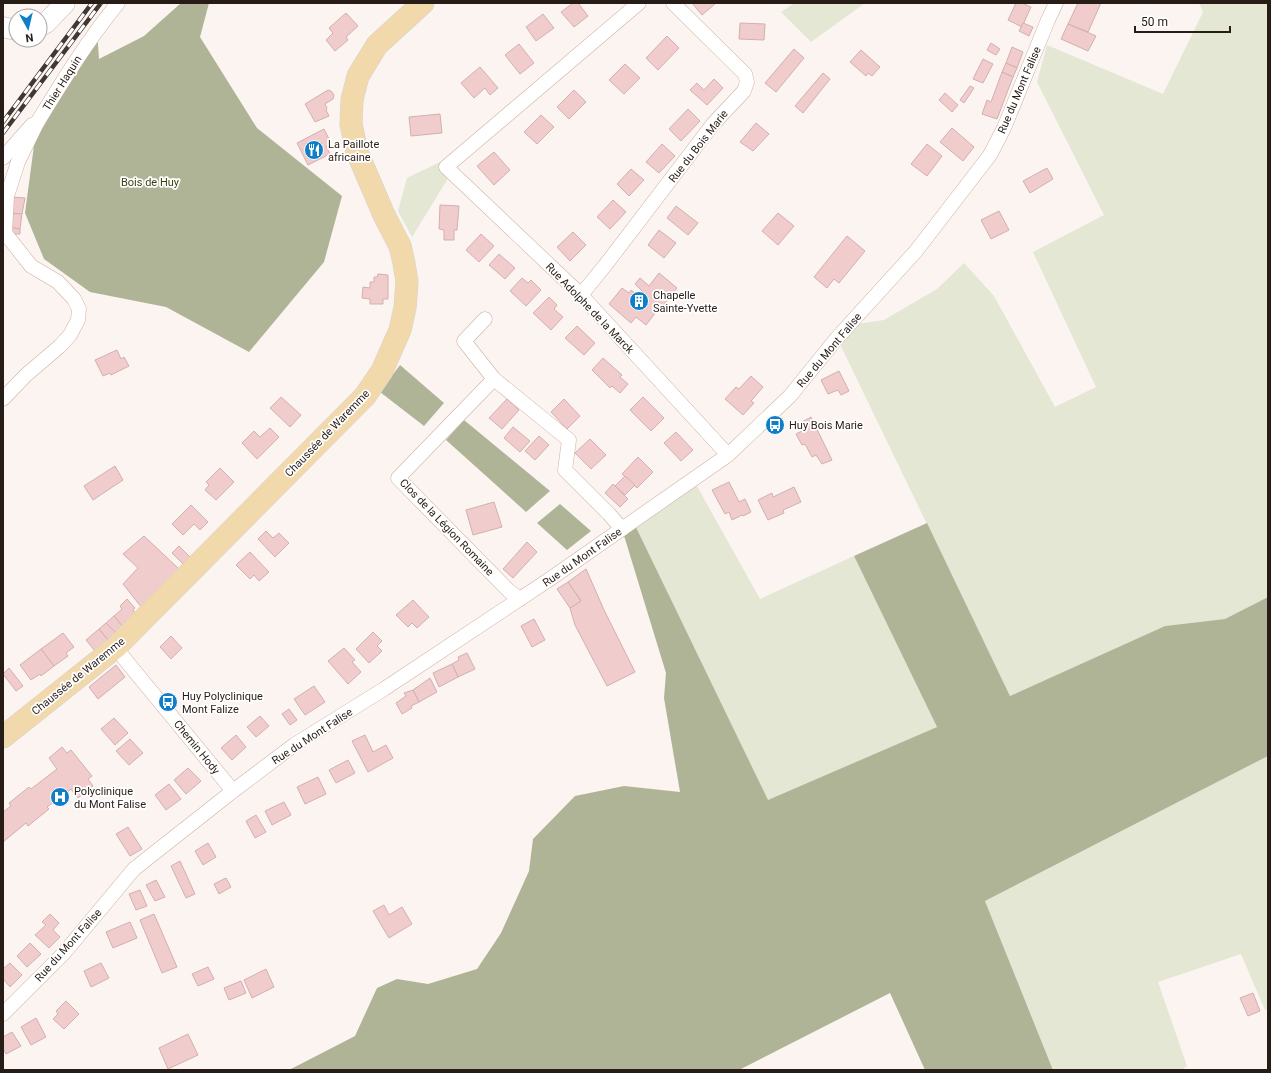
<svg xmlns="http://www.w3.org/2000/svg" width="1271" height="1073" font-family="Roboto,sans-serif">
<rect width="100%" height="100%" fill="#fbf4f1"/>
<!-- green -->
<g fill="#e4e7d4">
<path d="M795,3H865L811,42L781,12Z"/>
<path d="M1199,3H1268V597L1225,619L1165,626L1010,696L837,338L857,324L884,320L937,289L964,263L994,296L1055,407L1096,387L1033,252L1104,215L1037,82L1047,45L1163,94L1203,12Z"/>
<path d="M440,162L447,180L412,237L398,211L407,178Z"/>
<path d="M693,479L760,599L854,556L937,727L768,801L633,521Z"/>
<path d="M1268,756V1009L1265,1010L1241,954L1158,982L1187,1066L1181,1070H1053L985,901Z"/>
</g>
<!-- forest -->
<g fill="#b0b497">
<path d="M181,3H209L200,37L257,128L342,196L324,262L249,352L166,307L90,292L44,259L25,213L37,123L97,29L99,59L144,36Z"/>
<path d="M400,365L444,403L424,426L380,392Z"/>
<path d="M464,420L550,491L526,512L446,440Z"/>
<path d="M560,504L591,531L567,550L537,523Z"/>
<path d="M633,521L768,800L937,727L854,556L927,523L1010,696L1165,626L1225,619L1268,597V756L985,901L1053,1070H925L890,993L739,1070H289L355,1036L377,988L397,979L428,984L477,969L501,933L529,871L533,839L575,796L624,786L680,792L664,698L666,673L622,529Z"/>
</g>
<!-- building -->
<g fill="#f0cccd" stroke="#d3afb0">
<path d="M573,3H578L588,16L574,27L561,12Z"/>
<path d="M692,3H716L702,15Z"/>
<path d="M1016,3H1022L1031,7L1022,27L1008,20Z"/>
<path d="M1078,3H1101L1088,32L1068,24Z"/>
<path d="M346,13L358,26L346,37L348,40L335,51L326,40L333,33L329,28Z"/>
<path d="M543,14L554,28L536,41L526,27Z"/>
<path d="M740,23L765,24L764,40L739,39Z"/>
<path d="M1023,23L1033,27L1029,36L1019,31Z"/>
<path d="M1068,24L1096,36L1088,51L1061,39Z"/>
<path d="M667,36L679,48L658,70L646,58Z"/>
<path d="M991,43L1000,49L996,55L987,50Z"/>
<path d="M519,44L534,63L520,74L505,55Z"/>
<path d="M1012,47L1023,52L1017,68L1006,63Z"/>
<path d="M794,49L804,58L776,92L765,83Z"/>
<path d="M861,50L880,67L872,76L868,73L866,76L850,62Z"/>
<path d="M983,59L993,64L983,83L973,79Z"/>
<path d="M1006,63L1017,68L1013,77L1002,72Z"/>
<path d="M625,64L640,78L624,94L609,80Z"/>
<path d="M480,67L498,88L490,95L485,88L474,98L461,83Z"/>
<path d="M1002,72L1013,77L997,119L982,114L987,100L991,102Z"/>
<path d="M823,73L830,79L803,113L795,106Z"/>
<path d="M714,79L723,88L707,105L690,90L697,83L704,90Z"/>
<path d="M970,86L974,88L964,103L960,100Z"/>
<path d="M328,90L331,91L334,95L333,99L325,104L327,108L326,110L329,116L315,122L305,104Z"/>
<path d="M574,90L586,102L569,119L557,107Z"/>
<path d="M945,93L958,105L952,112L939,100Z"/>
<path d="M688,109L700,121L681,141L669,129Z"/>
<path d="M440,114L442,133L411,136L409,117Z"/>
<path d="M541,115L554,127L537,144L524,132Z"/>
<path d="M756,123L769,134L753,151L740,142Z"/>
<path d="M952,128L974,147L963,161L940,142Z"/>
<path d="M324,129L331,143L326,146L330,154L308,165L297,143Z"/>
<path d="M662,144L675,156L659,173L646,162Z"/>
<path d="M927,144L942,156L927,176L911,164Z"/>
<path d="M494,152L510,170L494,185L477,166Z"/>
<path d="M1047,168L1053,179L1030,193L1023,181Z"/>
<path d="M631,169L644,180L629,196L617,184Z"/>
<path d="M12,197L25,198L22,214L9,213Z"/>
<path d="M613,200L626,212L610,229L597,217Z"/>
<path d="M440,205L459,206L457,230H454V240H444V230L439,229Z"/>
<path d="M676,206L698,223L688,235L667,218Z"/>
<path d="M999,211L1009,230L991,239L981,220Z"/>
<path d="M9,213L22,214L20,229L9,227Z"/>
<path d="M778,213L794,226L778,245L762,231Z"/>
<path d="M9,227L20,229V234H11Z"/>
<path d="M659,230L676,243L664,258L648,245Z"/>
<path d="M573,232L586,245L570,261L557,247Z"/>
<path d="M481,234L494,246L479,262L466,250Z"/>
<path d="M847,236L865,251L839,283L834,279L827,288L814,277Z"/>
<path d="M499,254L515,268L505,279L489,265Z"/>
<path d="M659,273L677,288L657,313L656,312L646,325L636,317L631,323L609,304L622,288L629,293L631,290L640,297L643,292L635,284L640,278L649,286Z"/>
<path d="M378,274L388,275V299H383V304H370V299L362,298L363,287L370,288V282H374V277H377Z"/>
<path d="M522,278L528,283L531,280L541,290L526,306L510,291Z"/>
<path d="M549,297L557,305L554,309L563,317L551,330L533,313Z"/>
<path d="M577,326L595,343L584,355L565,338Z"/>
<path d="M117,350L121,359L124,357L129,366L111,375L110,373L103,376L95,360Z"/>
<path d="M603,358L622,375L620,377L628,384L620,393L612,386L610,388L592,370Z"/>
<path d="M839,371L849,391L841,395L838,390L828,394L821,380Z"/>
<path d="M751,376L763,387L751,401L754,403L743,415L725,399L736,387L739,389Z"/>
<path d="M281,397L301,415L290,427L270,408Z"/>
<path d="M643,397L664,418L651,431L630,410Z"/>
<path d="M507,399L519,410L502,429L489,418Z"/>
<path d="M564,399L580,416L567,429L551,412Z"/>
<path d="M811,417L832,460L822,464L816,455L812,457L805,444L802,445L796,434L804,430L800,423Z"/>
<path d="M513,427L530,441L520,452L504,438Z"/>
<path d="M270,428L279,437L257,459L242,443L254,431L260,437Z"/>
<path d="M676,432L693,450L681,461L664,443Z"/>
<path d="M539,436L549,445L535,460L525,451Z"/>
<path d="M590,439L606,455L591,469L575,453Z"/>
<path d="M638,457L653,472L637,488L622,474Z"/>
<path d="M115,466L123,480L93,500L84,486Z"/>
<path d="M220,468L234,482L216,500L205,490L209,485L206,482Z"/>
<path d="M625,476L635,485L625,495L615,486Z"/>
<path d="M729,482L739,502L745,499L751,512L743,516L742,515L732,520L729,512L725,514L712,490Z"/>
<path d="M613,484L628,499L620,507L605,493Z"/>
<path d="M794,487L801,502L783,510L784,513L768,520L758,500L772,493L773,497Z"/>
<path d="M494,502L502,527L473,535L466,510Z"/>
<path d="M191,505L208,522L200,530L194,524L183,535L172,524Z"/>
<path d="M266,531L273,538L279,533L289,543L275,557L258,539Z"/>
<path d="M144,536L179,569L142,608L123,584L138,568L123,554Z"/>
<path d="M527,542L537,552L513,578L503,569Z"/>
<path d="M179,546L190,557L183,564L172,553Z"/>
<path d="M250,552L269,572L259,581L254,575L250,579L236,565Z"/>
<path d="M586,569L604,610L635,672L607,686L575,625L570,608L581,601L568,582Z"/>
<path d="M568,582L581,601L570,608L557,589Z"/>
<path d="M127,599L135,608L133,610L136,614L123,627L114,616L122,609L120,606Z"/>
<path d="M413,600L429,617L417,628L412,623L408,627L396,615Z"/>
<path d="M114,616L123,627L116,633L106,623Z"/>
<path d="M534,619L545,640L532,647L521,626Z"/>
<path d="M106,623L116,633L108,640L99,629Z"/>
<path d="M99,629L108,640L95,651L86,640Z"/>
<path d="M373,632L382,641L377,646L382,651L369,663L356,649Z"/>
<path d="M63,633L74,647L66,653L68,656L54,666L41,649Z"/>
<path d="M171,636L182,648L171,659L160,647Z"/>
<path d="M344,648L355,660L352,662L361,672L348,684L328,661Z"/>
<path d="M41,649L54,666L41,676L40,674L31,680L20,665Z"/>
<path d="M467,653L475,669L458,677L452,664L459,660L458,657Z"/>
<path d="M452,664L458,677L439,687L433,673Z"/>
<path d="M116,665L125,677L98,699L89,687Z"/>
<path d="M9,668L23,686L16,691L3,674Z"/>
<path d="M430,678L437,692L419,702L413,690Z"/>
<path d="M314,686L325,702L305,715L294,699Z"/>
<path d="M413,690L419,702L411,706L412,708L402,714L396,703L406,696L404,693Z"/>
<path d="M289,709L297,720L290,725L282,714Z"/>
<path d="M260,716L269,726L256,737L247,727Z"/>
<path d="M114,718L128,733L115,745L101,729Z"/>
<path d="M236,735L246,747L232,760L221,748Z"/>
<path d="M365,735L373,752L386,745L393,758L368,772L352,741Z"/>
<path d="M130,739L143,753L129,765L116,751Z"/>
<path d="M62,747L67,753L71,750L92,776L88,779L93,786L78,798L71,789L47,807L49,809L28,826L26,823L3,842V812L11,806L9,803L29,787L31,789L57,769L49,758Z"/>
<path d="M348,760L355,773L336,783L329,770Z"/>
<path d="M188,768L201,781L186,794L174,780Z"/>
<path d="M318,777L326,794L305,804L297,787Z"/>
<path d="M169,784L181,799L166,810L155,795Z"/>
<path d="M284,802L291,815L272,825L265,811Z"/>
<path d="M256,815L266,832L255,838L246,821Z"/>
<path d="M128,827L142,849L130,856L116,834Z"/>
<path d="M208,843L216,857L203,865L195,851Z"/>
<path d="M180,861L195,894L186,898L171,866Z"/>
<path d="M226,878L231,887L219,894L214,884Z"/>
<path d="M156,880L165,897L155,901L146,885Z"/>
<path d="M140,890L147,906L136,910L129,894Z"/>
<path d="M384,905L389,915L402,907L412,924L389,938L373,911Z"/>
<path d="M50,914L59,923L53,930L60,937L49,948L35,935L46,925L42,922Z"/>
<path d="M154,914L177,967L162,973L140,920Z"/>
<path d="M130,922L137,938L113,948L106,932Z"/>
<path d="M30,943L41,954L27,967L17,956Z"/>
<path d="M10,963L22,975L10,987L3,979V969Z"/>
<path d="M101,963L109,978L91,987L84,971Z"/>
<path d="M208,967L214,979L198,986L192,974Z"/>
<path d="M266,969L274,987L252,998L244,980Z"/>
<path d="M241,981L246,993L229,1000L224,988Z"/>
<path d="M1253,993L1260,1011L1248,1016L1240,998Z"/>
<path d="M66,1001L79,1014L64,1029L53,1019L58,1014L56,1011Z"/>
<path d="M36,1018L46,1037L31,1045L21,1027Z"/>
<path d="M12,1032L21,1046L6,1054L3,1049V1037Z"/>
<path d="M188,1034L198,1055L168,1069L159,1048Z"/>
</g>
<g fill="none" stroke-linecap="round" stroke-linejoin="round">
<!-- street casing -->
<g stroke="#ceaf9f" stroke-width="15">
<g id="street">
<path d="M639,3L446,167L581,295L728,455"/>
<path d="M3,158L32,125L37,123C62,82 87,41 118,3"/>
<path d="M581,295L607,263L713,124L744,91L747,82L745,74L673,3"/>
<path d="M485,319L464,341L494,379"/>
<path d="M3,399L26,375L60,346L70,335L78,320L79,309L74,299L58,282L31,266L5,233L7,196L18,162L37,123"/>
<path d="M520,599L509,591L398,478L494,379L569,440L565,470L609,514L622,529"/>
<path d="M116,647L119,652L132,668L233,791"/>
<path d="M3,1014L64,953L134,869L233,791L294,745L384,689L550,579L728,455L790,396L837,338L916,251L990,155L1004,128L1048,20L1056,3"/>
</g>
</g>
<!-- secondary casing -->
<g stroke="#ceaf9f" stroke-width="21">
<g id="secondary">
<path d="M40,26L46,23L65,3"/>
<path d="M3,27L16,30"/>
</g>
</g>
<!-- primary casing -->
<g stroke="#d4d2d0" stroke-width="23">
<path id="primary" d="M3,737L116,647L365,396L382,371L400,330L405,308L407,282L404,263L400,246L384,215L357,152L351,124L352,100L358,76L377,45L423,3"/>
</g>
<!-- street -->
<use href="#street" stroke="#fff" stroke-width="14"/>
<!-- secondary -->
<use href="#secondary" stroke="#fff" stroke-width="20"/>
<!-- primary -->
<use href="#primary" stroke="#f2d9ac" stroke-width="22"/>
<!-- rail casing -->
<g stroke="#423731" stroke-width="4.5">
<g id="rail">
<path d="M3,122L92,3"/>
<path d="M3,133L101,3"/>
</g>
</g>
<!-- rail -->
<use href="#rail" stroke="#fff" stroke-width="3" stroke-dasharray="9" stroke-linecap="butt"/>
</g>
<!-- icons -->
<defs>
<g id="restaurant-disc" transform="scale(1)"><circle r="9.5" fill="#0e7ec8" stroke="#fff"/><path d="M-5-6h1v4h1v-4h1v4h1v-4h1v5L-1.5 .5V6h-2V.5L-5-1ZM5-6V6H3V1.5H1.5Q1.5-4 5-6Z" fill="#fff"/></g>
<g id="building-disc" transform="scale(1)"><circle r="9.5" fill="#0e7ec8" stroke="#fff"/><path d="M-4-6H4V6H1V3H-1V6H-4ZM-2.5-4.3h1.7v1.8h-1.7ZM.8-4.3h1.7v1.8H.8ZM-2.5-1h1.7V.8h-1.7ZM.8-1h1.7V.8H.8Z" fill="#fff"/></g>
<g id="bus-disc" transform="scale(1)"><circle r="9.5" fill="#0e7ec8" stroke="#fff"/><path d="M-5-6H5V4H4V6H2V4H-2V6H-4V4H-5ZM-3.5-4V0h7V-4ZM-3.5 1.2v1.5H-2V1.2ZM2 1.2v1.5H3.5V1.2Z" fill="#fff"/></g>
<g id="hospital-disc" transform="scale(1)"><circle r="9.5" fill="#0e7ec8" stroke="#fff"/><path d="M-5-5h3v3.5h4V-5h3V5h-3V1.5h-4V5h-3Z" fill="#fff"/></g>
</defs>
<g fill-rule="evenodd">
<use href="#restaurant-disc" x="314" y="150"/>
<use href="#building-disc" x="639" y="301"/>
<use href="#bus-disc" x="775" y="425"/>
<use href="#bus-disc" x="168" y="702"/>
<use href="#hospital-disc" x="60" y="797"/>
</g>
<g text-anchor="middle" stroke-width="3.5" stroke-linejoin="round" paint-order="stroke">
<!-- street labels -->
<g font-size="11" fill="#281c16" stroke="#fff">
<text transform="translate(62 83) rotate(-58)" y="4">Thier Haquin</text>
<text transform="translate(1019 90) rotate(-67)" y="4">Rue du Mont Falise</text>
<text transform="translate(698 146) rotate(-52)" y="4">Rue du Bois Marie</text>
<text transform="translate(590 308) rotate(46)" y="4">Rue Adolphe de la Marck</text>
<text transform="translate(829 350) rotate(-50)" y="4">Rue du Mont Falise</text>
<text transform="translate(327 433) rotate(-46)" y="4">Chaussée de Waremme</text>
<text transform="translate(447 527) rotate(46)" y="4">Clos de la Légion Romaine</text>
<text transform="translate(582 557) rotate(-35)" y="4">Rue du Mont Falise</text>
<text transform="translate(78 676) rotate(-39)" y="4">Chaussée de Waremme</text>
<text transform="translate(312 736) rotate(-33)" y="4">Rue du Mont Falise</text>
<text transform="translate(197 747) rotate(51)" y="4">Chemin Hody</text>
<text transform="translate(68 945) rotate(-48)" y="4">Rue du Mont Falise</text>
</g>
<!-- poi labels -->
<g font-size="11" fill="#281c16" stroke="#fff" text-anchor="start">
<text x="328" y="148">La Paillote<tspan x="328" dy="13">africaine</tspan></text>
<text x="653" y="299">Chapelle<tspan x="653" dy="13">Sainte-Yvette</tspan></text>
<text x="789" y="429">Huy Bois Marie</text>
<text x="182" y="700">Huy Polyclinique<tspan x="182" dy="13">Mont Falize</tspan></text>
<text x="74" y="795">Polyclinique<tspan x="74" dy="13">du Mont Falise</tspan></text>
</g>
<!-- park labels -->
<g font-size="11" fill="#3e420f" stroke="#fff">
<text x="150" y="186">Bois de Huy</text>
</g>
</g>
<!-- border -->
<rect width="1271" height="1073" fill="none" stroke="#281c16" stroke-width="8"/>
<!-- north arrow -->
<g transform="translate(28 28) rotate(172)"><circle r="19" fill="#ffffff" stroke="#a9a4a2"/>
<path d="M0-3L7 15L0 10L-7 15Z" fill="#0e7ec8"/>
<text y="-6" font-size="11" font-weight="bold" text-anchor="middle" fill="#281c16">N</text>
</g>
<!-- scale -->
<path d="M1135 26v6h95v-6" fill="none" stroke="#281c16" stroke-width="2"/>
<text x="1141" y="26" font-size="12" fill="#281c16" stroke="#ffffff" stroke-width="3" paint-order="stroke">50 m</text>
</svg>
